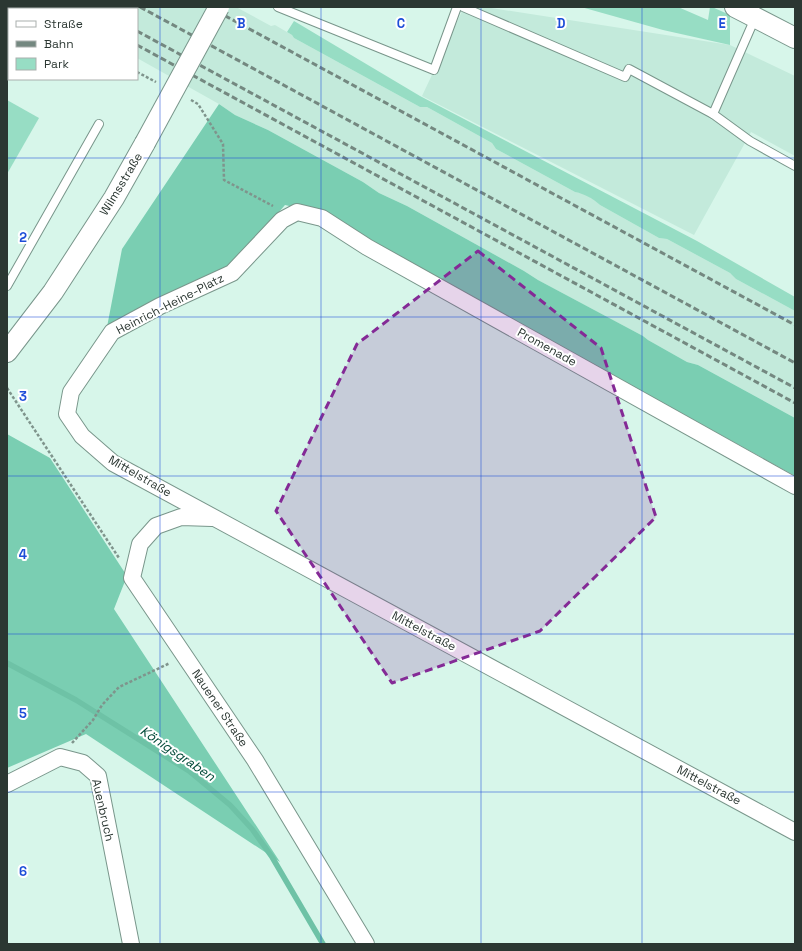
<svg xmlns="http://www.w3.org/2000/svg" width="802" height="951" font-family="'Space Grotesk',sans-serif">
<rect width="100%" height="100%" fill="#d7f6ea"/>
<!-- built -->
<g fill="#c3eadb">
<path d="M43,7H236L271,26L275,25L292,35L294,38L420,107H427L492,143L496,149L575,192L583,193L593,199L600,205L659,238L667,239L730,273L736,279L795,311V418L698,365L687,362L648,340L643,336L538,280L524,271L407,206L379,193L363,182L268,130L235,115L219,104L137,58V9H47Z"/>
<path d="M464,7H485L730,45L795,76V156L751,132L694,235L422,96Z"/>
</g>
<!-- green -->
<g fill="#97ddc4">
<path d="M581,7H678L708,20L710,7H712L730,15V45L663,30Z"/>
<path d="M294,21L420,96L697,241L795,297V311L736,279L730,273L667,239L659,238L600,205C592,198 585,194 575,192L496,149L492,143L427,107H420L294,38L292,35L287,32Z"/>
<path d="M7,100L39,118L7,174Z"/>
</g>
<!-- forest -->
<g fill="#7aceb2">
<path d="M219,104L235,115L268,130L363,182L379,193L407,206L524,271L538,280L643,336L648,340L687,362L698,365L795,418V476L319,213L285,205L230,269L107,327L122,249Z"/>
<path d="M7,434L50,458L127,576L114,609L280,862L86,734L7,768Z"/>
</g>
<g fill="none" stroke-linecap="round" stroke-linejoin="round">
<!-- stream -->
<path stroke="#6ec2a6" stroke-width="5.5" d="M7,663L76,700L189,771L230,805L252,829L272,857L323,944"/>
<!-- service casing -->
<g stroke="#79968b" stroke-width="10">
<g id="service">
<path d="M278,7L434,70L457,7"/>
<path d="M463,7L625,77L629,69L713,114L750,141L795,166"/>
<path d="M713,114L755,18"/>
<path d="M7,286L99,124"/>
</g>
</g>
<!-- minor casing -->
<g stroke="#79968b" stroke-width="18">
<g id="minor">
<path d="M795,486L367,247L322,218L297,212L282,220L232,273L160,306L112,332L71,392L67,414L82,436L113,463L795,832"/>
<path d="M212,518L181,517L156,526L140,544L132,578L255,760L366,944"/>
<path d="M7,784L60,757L83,763L98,776L131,944"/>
</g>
</g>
<!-- tertiary casing -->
<g stroke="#79968b" stroke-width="22">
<g id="tertiary">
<path d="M735,7L795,38"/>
<path d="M7,352L53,292L114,198L145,143"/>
</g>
</g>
<!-- path -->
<g stroke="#7f948c" stroke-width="2.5" stroke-dasharray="3 2" stroke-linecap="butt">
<path d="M17,7L19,9"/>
<path d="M137,72L156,82"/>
<path d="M191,100L198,104L223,144L224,180L273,206"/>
<path d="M7,388L119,558"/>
<path d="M72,743L93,720L102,705L119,687L170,663"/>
</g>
<!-- service -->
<use href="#service" stroke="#fff" stroke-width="8"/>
<!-- minor -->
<use href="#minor" stroke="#fff" stroke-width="16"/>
<!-- tertiary -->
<use href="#tertiary" stroke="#fff" stroke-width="20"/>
<!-- rail -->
<g stroke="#748880" stroke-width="3" stroke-dasharray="6 3" stroke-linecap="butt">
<path d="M66,7L70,9"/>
<path d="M94,7L97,9"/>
<path d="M140,7L795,363"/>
<path d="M209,7L795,325"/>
<path d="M137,31L795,388"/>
<path d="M137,45L795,403"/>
</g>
<!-- tertiary-bridge casing -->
<g stroke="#79968b" stroke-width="22" stroke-linecap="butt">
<path id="tertiary-bridge" d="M145,143L219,7"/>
</g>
<!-- tertiary-bridge -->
<use href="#tertiary-bridge" stroke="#fff" stroke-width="20"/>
</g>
<!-- marked area -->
<path fill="#842a96" fill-opacity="0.2" stroke="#842a96" stroke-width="3" stroke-dasharray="8 5" stroke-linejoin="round" d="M478,251L601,348L656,517L540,631L392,683L276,511L357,344Z"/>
<!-- grid -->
<path fill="none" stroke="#1d4ed8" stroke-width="1" stroke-opacity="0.55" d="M160,7V944M321,7V944M481,7V944M642,7V944M7,158H795M7,317H795M7,476H795M7,634H795M7,792H795"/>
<g text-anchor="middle" stroke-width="4" stroke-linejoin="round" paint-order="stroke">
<!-- street labels -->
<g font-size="12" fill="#2b3732" stroke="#fff">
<text transform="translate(121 184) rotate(-59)" y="4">Wilmsstraße</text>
<text transform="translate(170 304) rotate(-27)" y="4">Heinrich-Heine-Platz</text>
<text transform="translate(547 347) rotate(29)" y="4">Promenade</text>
<text transform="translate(140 476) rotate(30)" y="4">Mittelstraße</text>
<text transform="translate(424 631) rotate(28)" y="4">Mittelstraße</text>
<text transform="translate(220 708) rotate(56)" y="4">Nauener Straße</text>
<text transform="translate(709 785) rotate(28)" y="4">Mittelstraße</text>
<text transform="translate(103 810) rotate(77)" y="4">Auenbruch</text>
</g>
<!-- water labels -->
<g font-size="13" font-style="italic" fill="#004a38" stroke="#fff">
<text transform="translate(178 753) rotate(34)" y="5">Königsgraben</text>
</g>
</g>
<g font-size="13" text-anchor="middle" font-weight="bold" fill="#1d4ed8" stroke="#fff" stroke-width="4" stroke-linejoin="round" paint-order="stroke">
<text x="241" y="28">B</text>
<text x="401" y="28">C</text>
<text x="561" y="28">D</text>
<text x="722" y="28">E</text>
<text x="23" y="242">2</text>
<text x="23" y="401">3</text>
<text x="23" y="559">4</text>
<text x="23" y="718">5</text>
<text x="23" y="876">6</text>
</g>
<!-- border -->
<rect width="802" height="951" fill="none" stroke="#2b3732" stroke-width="16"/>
<!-- legend -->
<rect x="8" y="8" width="130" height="72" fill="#ffffff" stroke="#aaafad"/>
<rect x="16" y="21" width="20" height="6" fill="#ffffff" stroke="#aaafad"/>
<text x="44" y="28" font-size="12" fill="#2b3732">Straße</text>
<rect x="16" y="41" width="20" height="6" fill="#748880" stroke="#aaafad"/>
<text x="44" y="48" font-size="12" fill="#2b3732">Bahn</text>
<rect x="16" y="58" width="20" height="12" fill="#97ddc4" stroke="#aaafad"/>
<text x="44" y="68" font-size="12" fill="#2b3732">Park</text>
</svg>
